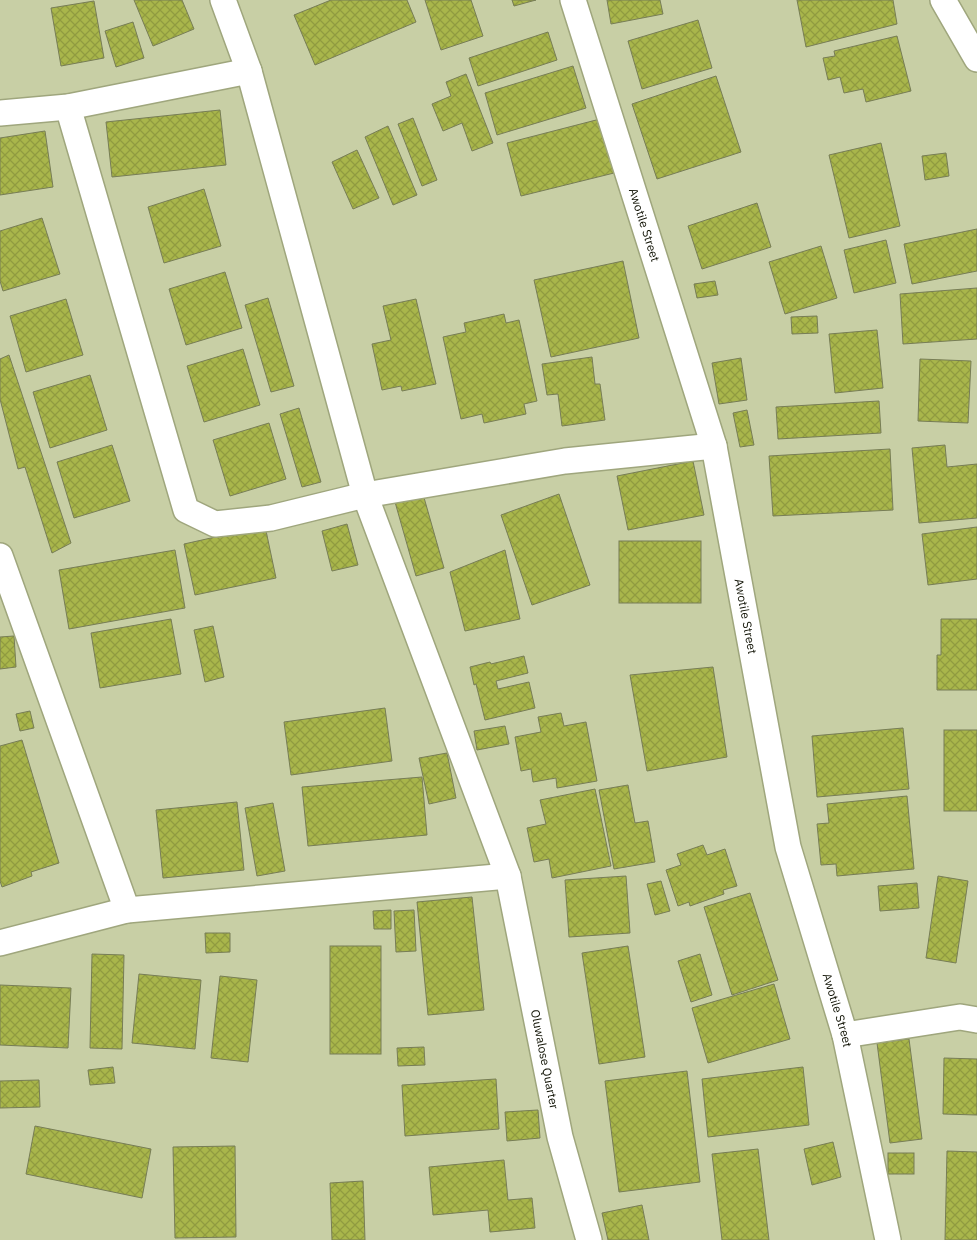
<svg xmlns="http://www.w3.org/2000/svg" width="977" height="1240" font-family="'IBM Plex Sans',sans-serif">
<defs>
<pattern id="building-cross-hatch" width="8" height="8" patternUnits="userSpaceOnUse" patternTransform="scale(1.25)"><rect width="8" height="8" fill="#a9b64b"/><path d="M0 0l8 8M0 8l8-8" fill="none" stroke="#909b40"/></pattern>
</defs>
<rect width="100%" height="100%" fill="#c8cfa5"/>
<!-- building -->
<g fill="url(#building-cross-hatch)" stroke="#777d56">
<path d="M134,0H182L194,29L153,46Z"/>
<path d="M331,0H407L416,22L315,65L294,15Z"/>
<path d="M425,0H471L483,36L441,50Z"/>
<path d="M512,0H536L514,6Z"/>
<path d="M607,0H660L663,14L611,24Z"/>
<path d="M797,0H893L897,24L806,47Z"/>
<path d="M94,1L104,58L61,66L51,8Z"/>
<path d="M698,20L712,68L642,89L628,41Z"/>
<path d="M133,22L144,58L116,67L105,31Z"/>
<path d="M548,32L557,60L478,86L469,58Z"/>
<path d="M897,36L911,91L866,102L863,89L844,93L840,77L828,80L823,58L835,56L834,51Z"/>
<path d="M573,66L586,108L497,135L485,93Z"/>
<path d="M466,74L493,143L472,151L462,123L443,131L432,104L451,96L446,82Z"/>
<path d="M716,76L741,152L657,179L632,104Z"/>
<path d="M220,110L226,165L112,177L106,122Z"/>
<path d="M413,118L437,180L422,186L398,124Z"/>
<path d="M600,119L614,173L521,196L507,143Z"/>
<path d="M388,126L417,195L393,205L365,137Z"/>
<path d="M45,131L53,187L0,195V138Z"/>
<path d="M881,143L900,226L849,238L829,155Z"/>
<path d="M357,150L379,198L353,209L332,162Z"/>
<path d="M946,153L949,176L925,180L922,156Z"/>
<path d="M204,189L221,246L164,263L148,207Z"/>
<path d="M757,203L771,247L702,269L688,226Z"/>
<path d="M42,218L60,274L3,291L0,281V231Z"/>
<path d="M977,229V271L912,284L904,244Z"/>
<path d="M886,240L896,283L854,293L844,250Z"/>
<path d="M821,246L837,298L785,314L769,262Z"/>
<path d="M623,261L639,338L551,357L534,280Z"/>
<path d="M225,272L242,328L186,345L169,289Z"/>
<path d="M715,281L718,295L697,298L694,284Z"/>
<path d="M977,288V339L903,344L900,294Z"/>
<path d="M268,298L294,386L271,392L245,305Z"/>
<path d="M66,299L83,355L26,372L10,316Z"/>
<path d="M416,299L436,384L402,391L401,386L382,390L372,344L391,340L383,306Z"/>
<path d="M504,314L506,323L519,320L537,401L524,404L526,414L484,423L482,414L461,419L443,337L466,332L464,323Z"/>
<path d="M817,316L818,333L792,334L791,317Z"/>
<path d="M877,330L883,388L835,393L829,334Z"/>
<path d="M243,349L260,405L204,422L187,366Z"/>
<path d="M9,355L71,543L52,553L25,467L18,469L0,399V359Z"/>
<path d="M592,357L595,384H600L605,420L562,426L558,394L547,395L542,364Z"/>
<path d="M741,358L747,400L719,404L712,363Z"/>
<path d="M920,359L971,361L968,423L918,421Z"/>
<path d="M90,375L107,430L50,448L33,392Z"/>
<path d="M879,401L881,433L778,439L776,407Z"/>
<path d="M299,408L321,482L302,487L280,414Z"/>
<path d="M747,410L754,445L740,447L733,413Z"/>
<path d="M269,423L286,479L230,496L213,440Z"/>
<path d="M112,445L130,501L74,518L57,462Z"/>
<path d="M945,445L947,467L977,464V518L919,523L912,448Z"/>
<path d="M890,449L893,510L773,516L769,456Z"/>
<path d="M693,461L704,515L628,530L617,476Z"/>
<path d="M423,494L444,568L416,576L395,502Z"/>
<path d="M559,494L590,585L532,605L501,515Z"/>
<path d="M347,524L358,565L332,571L322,531Z"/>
<path d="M265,526L276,578L195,595L184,544Z"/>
<path d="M977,527V579L928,585L922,534Z"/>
<rect x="619" y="541" width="82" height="62"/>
<path d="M175,550L185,608L69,629L59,570Z"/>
<path d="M505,550L520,619L465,631L450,572Z"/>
<path d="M171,619L181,674L100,688L91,633Z"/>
<path d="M941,619H977V690H937V655H941Z"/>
<path d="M213,626L224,677L205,682L194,630Z"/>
<path d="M14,636L16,667L0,669V637Z"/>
<path d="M524,656L528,673L496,681L498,689L529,682L535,708L485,720L476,684L474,685L470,667L490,662L491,664Z"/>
<path d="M713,667L727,757L647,771L630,675Z"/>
<path d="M385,708L392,761L291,775L284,722Z"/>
<path d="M30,711L34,728L20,731L16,714Z"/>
<path d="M561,713L564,726L586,722L597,781L557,788L556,778L533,782L531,769L521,771L515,737L541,732L538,717Z"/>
<path d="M505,726L509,744L477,750L474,731Z"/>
<path d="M903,728L909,789L817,797L812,736Z"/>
<rect x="944" y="730" width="33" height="81"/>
<path d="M22,740L59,863L31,872L32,876L2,887L0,881V746Z"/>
<path d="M447,753L456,798L429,804L419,758Z"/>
<path d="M422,777L427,835L308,846L302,787Z"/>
<path d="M628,785L635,823L648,821L655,862L614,869L599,790Z"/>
<path d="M595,789L611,866L552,878L549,859L534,862L527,828L546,824L540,800Z"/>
<path d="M907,796L914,869L837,876L836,864L821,865L817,824L829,823L827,804Z"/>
<path d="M237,802L244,870L163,878L156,810Z"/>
<path d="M273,803L285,871L257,876L245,808Z"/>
<path d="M703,845L707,855L725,849L737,886L723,890L724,894L690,906L689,902L678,906L666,870L681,865L677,854Z"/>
<path d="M626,876L630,933L569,937L565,880Z"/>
<path d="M938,876L968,881L956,963L926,958Z"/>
<path d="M661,881L670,911L655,915L647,884Z"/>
<path d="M917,883L919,908L880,911L878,886Z"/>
<path d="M750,893L778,980L732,995L704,907Z"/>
<path d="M472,897L484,1010L428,1015L417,902Z"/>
<path d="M391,910V929H374L373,911Z"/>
<path d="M414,910L416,951L396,952L394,911Z"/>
<path d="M205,933H230V952L206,953Z"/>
<rect x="330" y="946" width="51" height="108"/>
<path d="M628,946L645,1057L599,1064L582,953Z"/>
<path d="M92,954L124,955L122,1049L90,1048Z"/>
<path d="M700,954L712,995L691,1002L678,961Z"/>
<path d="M139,974L201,980L195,1049L132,1043Z"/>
<path d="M220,976L257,980L248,1062L211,1058Z"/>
<path d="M774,984L790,1039L708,1063L692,1008Z"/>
<path d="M0,985L71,988L68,1048L0,1045Z"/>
<path d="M909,1039L922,1139L890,1143L877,1043Z"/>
<path d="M424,1047L425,1065L398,1066L397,1048Z"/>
<path d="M944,1058L977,1059V1115L943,1114Z"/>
<path d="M113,1067L115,1083L90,1085L88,1070Z"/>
<path d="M803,1067L809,1125L708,1137L702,1079Z"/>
<path d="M687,1071L700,1182L619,1192L605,1081Z"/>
<path d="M496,1079L499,1129L405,1136L402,1085Z"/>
<path d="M39,1080L40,1107L0,1108V1081Z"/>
<path d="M538,1110L540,1138L507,1141L505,1112Z"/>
<path d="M35,1126L151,1149L142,1198L26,1174Z"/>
<path d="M833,1142L841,1177L812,1185L804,1149Z"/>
<path d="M235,1146L236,1237L175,1238L173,1147Z"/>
<path d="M758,1149L769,1240H722L712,1154Z"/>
<path d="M947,1151L977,1152V1240H945Z"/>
<rect x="888" y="1153" width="26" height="21"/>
<path d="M504,1160L508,1200L532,1198L535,1228L490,1232L488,1210L433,1215L429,1167Z"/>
<path d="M363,1181L365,1240H332L330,1183Z"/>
<path d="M642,1205L649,1240H608L602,1213Z"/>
</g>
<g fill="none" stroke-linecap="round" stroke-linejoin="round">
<!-- minor casing -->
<g stroke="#9fa67d" stroke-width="28">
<g id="minor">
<path id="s1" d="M223,0L249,71L365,495L508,876L560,1137L589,1240"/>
<path id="s2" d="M573,0L714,446L788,847L845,1035L888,1240"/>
<path d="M943,0L977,59"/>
<path d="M68,107L186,510L215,524L271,518L365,495L565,461L714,446"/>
<path d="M0,113L68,107L249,71"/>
<path d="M0,556L127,910"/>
<path d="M0,943L127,910L508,876"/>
<path d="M845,1035L960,1017L977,1020"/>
</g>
</g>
<!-- minor -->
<use href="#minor" stroke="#fff" stroke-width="25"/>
</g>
<g text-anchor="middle" stroke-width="4.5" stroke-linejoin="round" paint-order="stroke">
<!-- street labels -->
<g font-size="12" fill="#0f1103" stroke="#d5dcb2">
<text dy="4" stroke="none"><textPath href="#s2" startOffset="236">Awotile Street</textPath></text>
<text dy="4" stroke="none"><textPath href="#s2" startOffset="641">Awotile Street</textPath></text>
<text dy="4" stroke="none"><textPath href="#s2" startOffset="1046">Awotile Street</textPath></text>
<text dy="4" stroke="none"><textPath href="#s1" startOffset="1109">Oluwalose Quarter</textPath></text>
</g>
</g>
</svg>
